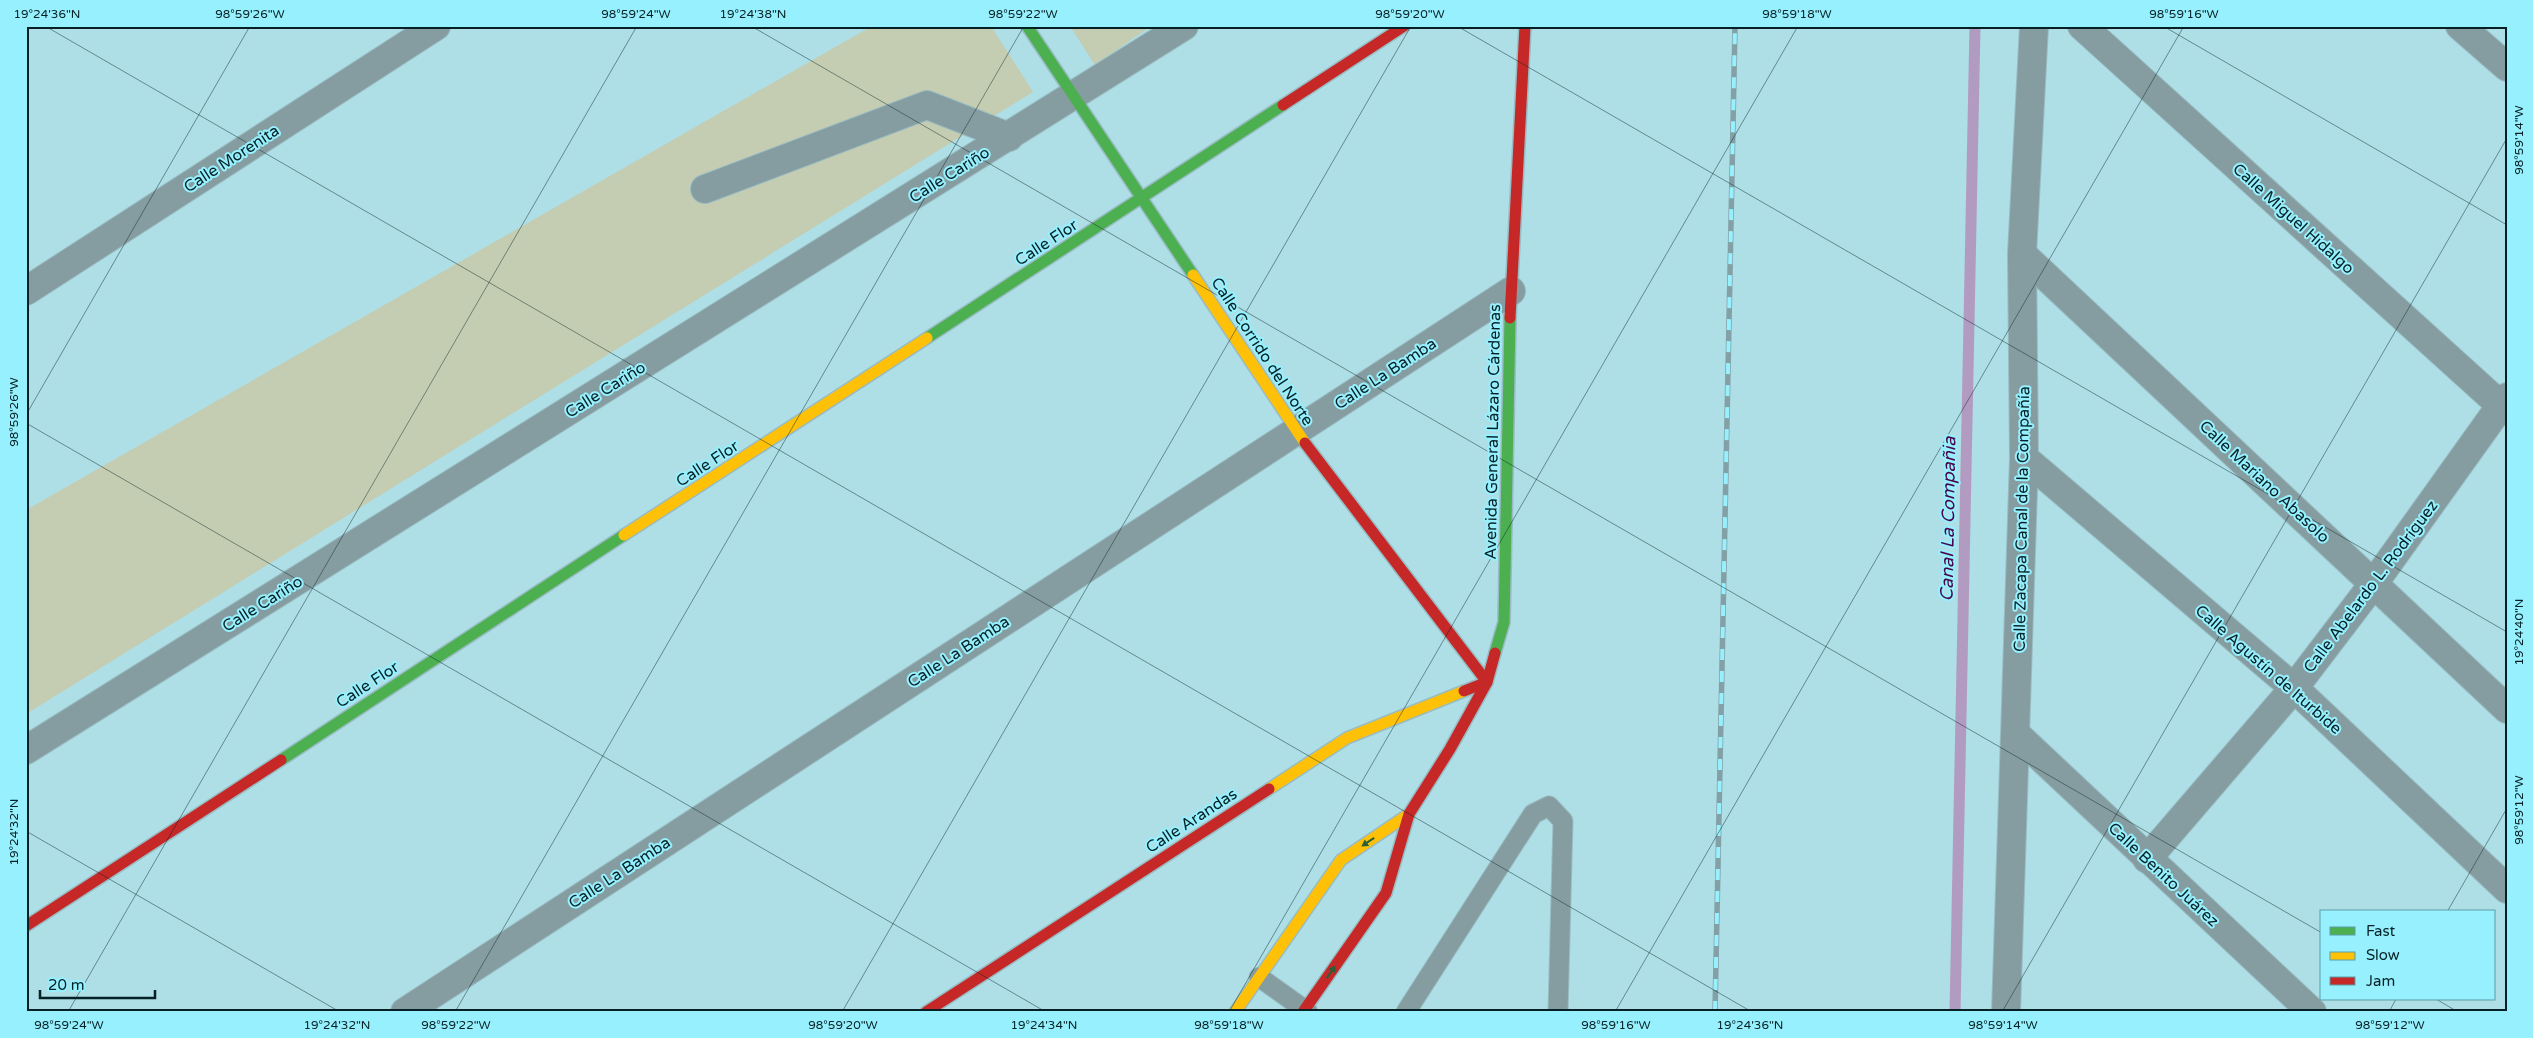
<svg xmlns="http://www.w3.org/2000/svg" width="2533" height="1038" font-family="'Varela Round',sans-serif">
<rect width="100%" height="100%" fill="#aedee6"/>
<!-- green -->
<g fill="#c4cdb1">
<path d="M872,26H991L1033,92L26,714V510Z"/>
<path d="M1070,26H1151L1095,65Z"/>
</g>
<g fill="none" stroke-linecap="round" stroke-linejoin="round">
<!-- stream -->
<path stroke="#b29bc0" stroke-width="11" d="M1955,1012L1975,26"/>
<!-- lane casing -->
<g stroke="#98bcc2" stroke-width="21">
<g id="lane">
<path d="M1259,977L1308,1012"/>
<path d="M1406,1012L1533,814L1549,806L1563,821L1558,1012"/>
</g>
</g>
<!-- street casing -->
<g stroke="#98bcc2" stroke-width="30">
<g id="street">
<path d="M2082,26L2507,411"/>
<path d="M2460,26L2507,67"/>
<path d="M705,189L927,105L1009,137"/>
<path d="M2022,254L2507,709"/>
<path d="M26,291L436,26"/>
<path d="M2024,458L2294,688L2507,889"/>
<path d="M2017,735L2312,1012"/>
<path d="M26,750L1184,26"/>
<path d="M2147,859L2294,688L2374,583L2507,397"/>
<path d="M405,1012L1511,291"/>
<path d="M2006,1012L2024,458L2022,254L2034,26"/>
</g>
</g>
<!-- fast casing -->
<g stroke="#98bcc2" stroke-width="14">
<g id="fast">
<path d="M1027,26L1193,275"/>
<path d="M927,338L1283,105"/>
<path d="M1495,653L1504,622L1510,318"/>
<path d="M281,760L624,535"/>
</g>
</g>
<!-- slow casing -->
<g stroke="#98bcc2" stroke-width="14">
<g id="slow">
<path d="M1193,275L1305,443"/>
<path d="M624,535L927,338"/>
<path d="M1269,789L1347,738L1464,691"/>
<path d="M1235,1012L1341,860L1409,814"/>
</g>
</g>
<!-- jam casing -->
<g stroke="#98bcc2" stroke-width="14">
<g id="jam">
<path d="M1283,105L1404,26"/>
<path d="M1510,318L1525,26"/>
<path d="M1305,443L1487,682L1464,691"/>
<path d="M26,926L281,760"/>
<path d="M926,1012L1269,789"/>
<path d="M1303,1012L1386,893L1409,814L1450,749L1487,682L1495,653"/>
</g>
</g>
<!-- lane -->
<use href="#lane" stroke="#859da0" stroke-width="19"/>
<!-- street -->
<use href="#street" stroke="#859da0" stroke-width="28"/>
<!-- fast -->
<use href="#fast" stroke="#4caf50" stroke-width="11"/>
<!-- slow -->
<use href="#slow" stroke="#ffc107" stroke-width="11"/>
<!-- jam -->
<use href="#jam" stroke="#c62828" stroke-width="11"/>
<!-- rail casing -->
<g stroke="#82a0a5" stroke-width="5.5">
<path id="rail" d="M1715,1012L1735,26"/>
</g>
<!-- rail -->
<use href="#rail" stroke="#96f0fe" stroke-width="4" stroke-dasharray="11" stroke-linecap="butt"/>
</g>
<!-- one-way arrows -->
<defs><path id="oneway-solid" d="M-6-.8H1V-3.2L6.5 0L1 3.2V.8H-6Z" transform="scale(1.25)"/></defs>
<g fill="#266138">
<use href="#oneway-solid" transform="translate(1368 842) rotate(146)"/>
<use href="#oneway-solid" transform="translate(1331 972) rotate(-55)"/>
</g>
<!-- ticks -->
<path fill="none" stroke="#062125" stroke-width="1" stroke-opacity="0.45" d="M45,26L1752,1012M751,26L2322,933M1457,26L2507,632M2163,26L2507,225M26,415L250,26M26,423L1046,1012M26,831L340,1012M2447,912L2507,808M2436,999L2458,1012M68,1012L637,26M455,1012L1024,26M842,1012L1411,26M1229,1012L1798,26M1615,1012L2184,26M2002,1012L2507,138M2389,1012L2396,999"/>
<g text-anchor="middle" stroke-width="4" stroke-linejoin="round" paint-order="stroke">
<!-- street labels -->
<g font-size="16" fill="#062125" stroke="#96f0fe">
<text transform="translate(231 158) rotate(-33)" y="6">Calle Morenita</text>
<text transform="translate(949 174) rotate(-32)" y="6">Calle Cariño</text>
<text transform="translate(2294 218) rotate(42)" y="6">Calle Miguel Hidalgo</text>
<text transform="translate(1046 242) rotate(-33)" y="6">Calle Flor</text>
<text transform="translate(1263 351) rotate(57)" y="6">Calle Corrido del Norte</text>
<text transform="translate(1385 373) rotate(-33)" y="6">Calle La Bamba</text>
<text transform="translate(605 389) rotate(-32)" y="6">Calle Cariño</text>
<text transform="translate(1492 432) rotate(-89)" y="6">Avenida General Lázaro Cárdenas</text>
<text transform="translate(707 463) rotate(-33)" y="6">Calle Flor</text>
<text transform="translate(2265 481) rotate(43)" y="6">Calle Mariano Abasolo</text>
<text transform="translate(2021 519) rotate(-89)" y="6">Calle Zacapa Canal de la Compañía</text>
<text transform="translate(2370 586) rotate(-53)" y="6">Calle Abelardo L. Rodríguez</text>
<text transform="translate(262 603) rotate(-32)" y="6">Calle Cariño</text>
<text transform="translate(958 651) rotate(-33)" y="6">Calle La Bamba</text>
<text transform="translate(2269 669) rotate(41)" y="6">Calle Agustín de Iturbide</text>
<text transform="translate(367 684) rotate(-33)" y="6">Calle Flor</text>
<text transform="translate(1191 820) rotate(-33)" y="6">Calle Arandas</text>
<text transform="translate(619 872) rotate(-33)" y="6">Calle La Bamba</text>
<text transform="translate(2164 874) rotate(43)" y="6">Calle Benito Juárez</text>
</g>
<!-- water labels -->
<g font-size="18" font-style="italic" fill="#490649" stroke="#96f0fe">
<text transform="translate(1948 519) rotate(-89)" y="6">Canal La Compañia</text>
</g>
</g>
<!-- border -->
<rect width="2533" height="1038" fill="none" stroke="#96f0fe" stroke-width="55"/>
<!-- legend -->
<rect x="2320" y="910" width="175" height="90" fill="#96f0fe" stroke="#5c9da7"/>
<rect x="2330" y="927" width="25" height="8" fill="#4caf50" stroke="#5c9da7"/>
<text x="2366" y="936" font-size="15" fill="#062125">Fast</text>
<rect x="2330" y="952" width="25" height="8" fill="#ffc107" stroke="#5c9da7"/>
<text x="2366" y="960" font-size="15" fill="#062125">Slow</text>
<rect x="2330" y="977" width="25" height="8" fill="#c62828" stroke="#5c9da7"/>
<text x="2366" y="986" font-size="15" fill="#062125">Jam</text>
<!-- scale -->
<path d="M40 990v8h115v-8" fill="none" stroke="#062125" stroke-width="2.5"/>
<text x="48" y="990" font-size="15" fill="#062125" stroke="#96f0fe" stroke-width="4" paint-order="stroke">20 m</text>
<rect x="28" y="28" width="2478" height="982" fill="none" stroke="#062125" stroke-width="2"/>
<g font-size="12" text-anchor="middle" fill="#062125">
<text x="47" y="18">19°24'36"N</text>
<text x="250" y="18">98°59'26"W</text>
<text x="636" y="18">98°59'24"W</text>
<text x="753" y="18">19°24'38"N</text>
<text x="1023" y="18">98°59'22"W</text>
<text x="1410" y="18">98°59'20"W</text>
<text x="1797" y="18">98°59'18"W</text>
<text x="2184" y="18">98°59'16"W</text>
<text transform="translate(2519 140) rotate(-90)" y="4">98°59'14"W</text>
<text transform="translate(14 412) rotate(-90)" y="4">98°59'26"W</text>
<text transform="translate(2519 632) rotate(-90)" y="4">19°24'40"N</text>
<text transform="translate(2519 810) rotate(-90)" y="4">98°59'12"W</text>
<text transform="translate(14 832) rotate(-90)" y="4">19°24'32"N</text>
<text x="69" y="1029">98°59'24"W</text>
<text x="337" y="1029">19°24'32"N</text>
<text x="456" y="1029">98°59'22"W</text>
<text x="843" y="1029">98°59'20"W</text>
<text x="1044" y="1029">19°24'34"N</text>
<text x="1229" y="1029">98°59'18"W</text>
<text x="1616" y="1029">98°59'16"W</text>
<text x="1750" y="1029">19°24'36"N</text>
<text x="2003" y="1029">98°59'14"W</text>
<text x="2390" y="1029">98°59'12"W</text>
</g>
</svg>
